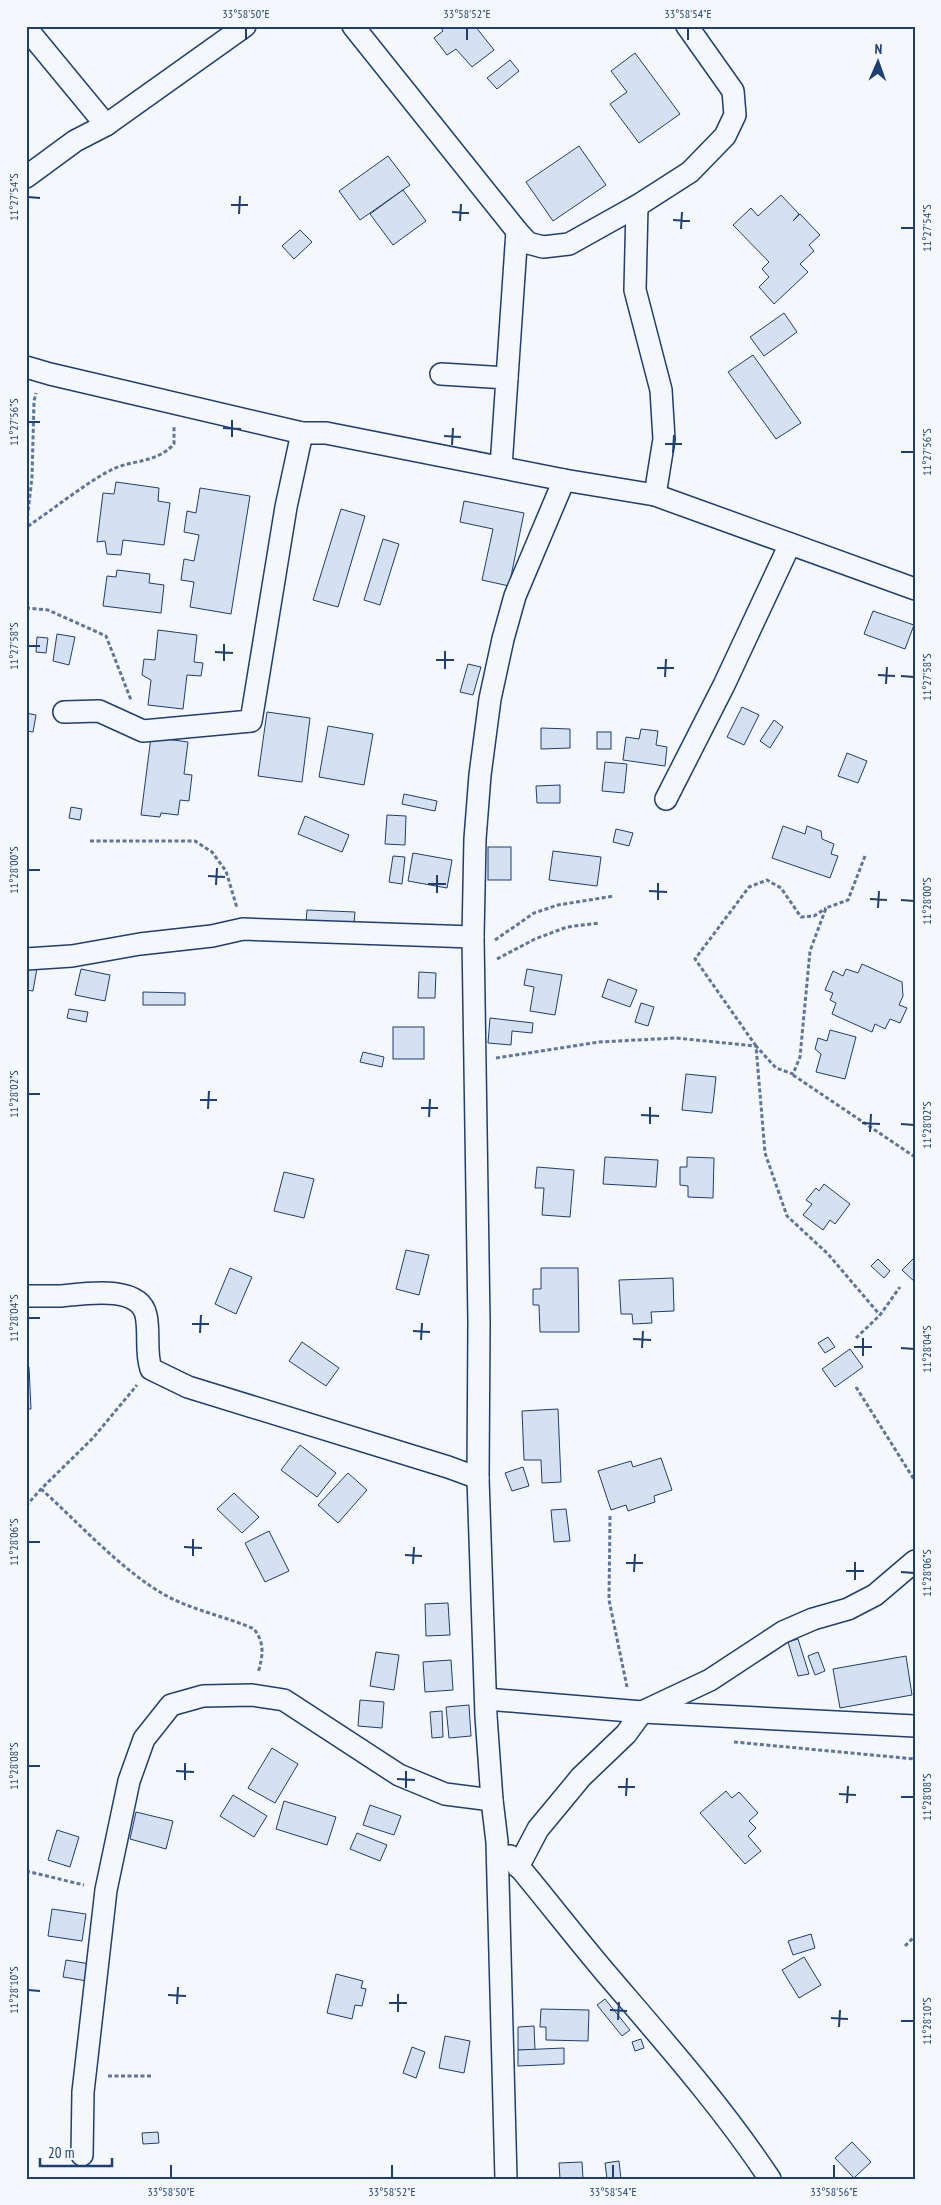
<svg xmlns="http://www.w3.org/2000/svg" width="941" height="2205" font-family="'PT Sans Narrow',sans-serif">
<rect width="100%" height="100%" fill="#f4f7fb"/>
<!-- building -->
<g fill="#d5e0f0" stroke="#1d3f73">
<path d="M439,26H475L494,50L472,67L456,49L447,55L434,38L443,31Z"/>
<path d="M635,53L680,114L639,143L610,104L627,92L611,71Z"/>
<path d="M510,60L519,71L497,89L487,78Z"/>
<path d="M579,146L606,185L553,221L526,182Z"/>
<path d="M388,156L410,185L360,220L339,191Z"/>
<path d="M403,190L426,221L393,245L370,214Z"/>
<path d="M781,195L799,214L793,221L800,214L820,235L809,245L814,251L800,264L808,272L774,304L759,287L769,277L762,269L769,262L733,225L751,208L758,216Z"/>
<path d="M300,230L312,242L294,259L282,246Z"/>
<path d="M784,313L797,332L764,356L750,337Z"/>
<path d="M753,355L801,423L776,439L728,372Z"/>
<path d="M116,482L159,488L158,501L170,503L164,545L123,540L121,555L107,554L105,541L97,542L103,493L114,494Z"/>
<path d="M200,488L250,496L231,614L190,607L194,582L181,580L184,559L194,561L199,535L184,532L187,511L196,513Z"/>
<path d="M464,501L524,513L509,586L482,580L493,529L460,522Z"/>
<path d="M341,509L365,516L338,607L313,600Z"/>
<path d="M383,539L399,544L380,605L364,600Z"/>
<path d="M117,570L150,574L149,583L164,585L161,613L103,606L107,576L116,577Z"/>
<path d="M873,611L914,625L905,649L864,634Z"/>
<path d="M158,630L197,635L194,662L203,663L201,676L187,675L183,709L148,705L151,680L142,675L144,659L155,660Z"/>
<path d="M57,634L75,637L69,665L53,661Z"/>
<path d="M37,637L48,638L46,653L36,652Z"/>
<path d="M468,664L481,667L473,695L460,692Z"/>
<path d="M742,707L759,715L744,745L727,737Z"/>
<path d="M267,712L310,718L302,782L258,776Z"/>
<path d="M26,713L36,715L33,732L26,731Z"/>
<path d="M774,720L783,727L770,748L760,741Z"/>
<path d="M328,726L373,734L364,785L319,777Z"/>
<path d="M541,728L570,729V748L541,749Z"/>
<path d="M641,729L658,731L656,745L667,747L665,766L623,760L626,737L639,739Z"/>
<rect x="597" y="732" width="14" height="17"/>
<path d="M151,737L188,742L184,774L192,775L189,801L180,800L178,815L161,813L160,817L141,815Z"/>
<path d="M847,753L867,761L858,783L838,776Z"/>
<path d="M605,762L627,764L624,793L602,791Z"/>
<path d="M560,785V803H537L536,786Z"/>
<path d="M404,794L437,801L435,811L402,804Z"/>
<path d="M71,807L82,809L80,820L69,818Z"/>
<path d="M387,815L406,816L405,845L385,844Z"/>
<path d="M305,816L349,835L342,852L298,834Z"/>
<path d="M783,826L805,834L807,826L821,831L822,839L834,844L831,854L838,856L830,878L772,858Z"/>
<path d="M616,829L633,833L629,846L613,842Z"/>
<rect x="488" y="847" width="23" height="33"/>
<path d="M553,851L601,857L597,886L549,880Z"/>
<path d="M413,853L452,860L447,888L408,881Z"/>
<path d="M393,856L405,857L402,884L389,882Z"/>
<path d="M307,910L355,912L354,923L306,922Z"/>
<path d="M862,964L902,982L903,996L899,1005L907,1008L900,1023L890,1019L885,1029L875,1024L872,1032L832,1014L836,1003L830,1000L833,993L825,990L833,971L843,976L846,969L858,973Z"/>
<path d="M26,967L37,968L33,991L26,990Z"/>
<path d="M81,969L110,975L105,1001L75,995Z"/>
<path d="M527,969L562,975L555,1015L530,1011L534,987L524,985Z"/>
<path d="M419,972L436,973L435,998H418Z"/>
<path d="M608,979L637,990L630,1007L602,997Z"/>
<path d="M143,992L185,993V1005H143Z"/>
<path d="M641,1003L654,1007L648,1026L635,1022Z"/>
<path d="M69,1009L88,1012L86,1022L67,1018Z"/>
<path d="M490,1018L533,1023L532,1033L512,1031L511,1045L488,1043Z"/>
<rect x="393" y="1027" width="31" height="32"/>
<path d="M830,1030L856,1037L845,1079L816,1072L821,1054L815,1049L818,1038L827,1041Z"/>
<path d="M363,1052L384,1057L382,1067L360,1062Z"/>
<path d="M686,1074L716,1077L712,1113L682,1110Z"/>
<path d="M605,1157L658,1160L656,1187L603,1184Z"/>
<path d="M687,1157L714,1158L713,1198L688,1197V1186L680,1185V1167H687Z"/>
<path d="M537,1167L574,1170L570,1217L542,1215L544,1188H535Z"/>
<path d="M284,1172L314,1179L304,1218L274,1211Z"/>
<path d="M824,1184L850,1204L835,1224L830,1220L823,1230L803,1215L812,1204L806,1200L816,1188L819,1191Z"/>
<path d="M406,1250L429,1255L419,1295L396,1289Z"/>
<path d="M915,1257V1282L902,1270Z"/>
<path d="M878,1259L890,1271L884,1278L871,1266Z"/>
<path d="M230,1268L252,1277L236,1314L215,1304Z"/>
<path d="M541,1268H578L579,1332H540L539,1305H533V1289H541Z"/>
<path d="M673,1278L674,1311L651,1312L652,1323L633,1324L632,1314H621L619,1280Z"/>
<path d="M828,1337L835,1347L825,1353L818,1343Z"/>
<path d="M302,1342L339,1368L326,1386L289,1361Z"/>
<path d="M850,1349L863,1367L835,1387L822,1369Z"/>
<path d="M26,1367H29L31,1409H26Z"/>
<path d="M558,1409L561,1482L542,1483L541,1460H524L522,1411Z"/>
<path d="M300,1445L336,1473L317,1497L281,1470Z"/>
<path d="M661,1458L672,1490L654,1496L655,1502L628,1511L626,1505L611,1510L598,1471L631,1461L633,1467Z"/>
<path d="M523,1467L529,1486L512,1491L505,1473Z"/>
<path d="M348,1473L367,1490L338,1523L318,1505Z"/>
<path d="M234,1493L259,1517L242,1533L217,1509Z"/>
<path d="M566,1509L570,1541L554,1542L551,1510Z"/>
<path d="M269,1531L289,1571L265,1582L245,1543Z"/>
<path d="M448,1603L450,1635L426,1636L425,1604Z"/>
<path d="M798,1639L809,1674L798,1676L788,1642Z"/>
<path d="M376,1652L399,1655L394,1690L370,1686Z"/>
<path d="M818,1652L825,1671L815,1675L808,1656Z"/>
<path d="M906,1656L912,1695L840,1708L833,1669Z"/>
<path d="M451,1660L453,1690L425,1692L423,1662Z"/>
<path d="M360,1700L384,1702L382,1728L358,1726Z"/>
<path d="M469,1705L471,1736L449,1738L446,1707Z"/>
<path d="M442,1711L443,1737L432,1738L430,1712Z"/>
<path d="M272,1748L298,1764L275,1803L248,1788Z"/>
<path d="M726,1791L732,1798L739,1792L758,1813L749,1821L756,1828L748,1836L761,1851L745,1864L700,1813Z"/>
<path d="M233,1795L267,1816L254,1837L220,1816Z"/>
<path d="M284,1801L336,1817L327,1845L276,1829Z"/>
<path d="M370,1805L401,1816L394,1835L363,1825Z"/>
<path d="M136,1812L173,1821L166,1849L130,1839Z"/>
<path d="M57,1830L79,1837L70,1867L48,1860Z"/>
<path d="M357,1833L387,1845L380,1861L350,1849Z"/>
<path d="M52,1909L86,1914L82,1941L48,1936Z"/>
<path d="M811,1934L815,1948L793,1955L788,1941Z"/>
<path d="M804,1957L821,1985L799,1998L782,1970Z"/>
<path d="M66,1960L90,1964L87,1981L63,1977Z"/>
<path d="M336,1974L363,1981L361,1988L366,1989L362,2006L355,2005L352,2019L327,2013Z"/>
<path d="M605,1999L630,2030L622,2036L597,2005Z"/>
<path d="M541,2009L589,2010L588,2041L546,2040V2027H540Z"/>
<path d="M534,2026L535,2050H518V2027Z"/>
<path d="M445,2036L470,2041L464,2073L439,2068Z"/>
<path d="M641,2039L644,2048L635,2051L632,2042Z"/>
<path d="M412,2047L425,2052L416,2078L403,2073Z"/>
<path d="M564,2048V2064L518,2066V2050Z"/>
<path d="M158,2132L159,2143L143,2144L142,2133Z"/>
<path d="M852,2142L871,2162L854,2178L835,2158Z"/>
<path d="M619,2161L621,2179H607L605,2163Z"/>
<path d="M582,2162L583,2179H560L559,2163Z"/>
</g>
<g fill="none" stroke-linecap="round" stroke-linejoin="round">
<!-- street casing -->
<g stroke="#1d3f73" stroke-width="24">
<g id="street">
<path d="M353,26L517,231L528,243L543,247L569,244L637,206L690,172L725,136L735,115L733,91L687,26"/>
<path d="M26,28L106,125"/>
<path d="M26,177L75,141L106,125L245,26"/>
<path d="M637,206L635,290L661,390L664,439L655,495"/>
<path d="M26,367L50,374L302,433H326L564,480L655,495L915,589"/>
<path d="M441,374L507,378L501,467"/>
<path d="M507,378L517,231"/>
<path d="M64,712L99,711L143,731L251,721L286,507L302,433"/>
<path d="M666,799L724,685L790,544"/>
<path d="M26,959L72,956L140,944L212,936L243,929L473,937"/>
<path d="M26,1296C38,1296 50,1296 61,1296C83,1294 139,1284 146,1315C150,1333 145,1351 151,1369L188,1387L448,1467L478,1478"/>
<path d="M486,1699L642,1712L915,1726"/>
<path d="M510,1856C542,1894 572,1933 604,1971C662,2039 721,2105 770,2179"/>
<path d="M518,1867L538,1829L581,1777L626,1734L642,1712L710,1680L783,1632L813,1619L848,1609L875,1595L915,1561"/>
<path d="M82,2155L83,2092L106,1890L129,1781L144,1739L171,1705L203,1696L252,1695L284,1700L399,1775L445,1794L492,1800"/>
<path d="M506,2179L497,1842L492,1800L486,1716L478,1478L479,1322L473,937L475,839L480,775L490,699L503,639L515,596L564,480"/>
</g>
</g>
<!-- path -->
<g stroke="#5e769c" stroke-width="3" stroke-dasharray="4 2.5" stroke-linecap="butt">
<path d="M28,526C54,509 84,484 111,470C133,459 155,464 174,444V425"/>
<path d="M26,530L32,477L34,401L36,393"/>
<path d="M26,608L48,610L106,636L131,700"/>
<path d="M90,841H195L212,852L226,871L237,908"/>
<path d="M865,856L848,900L826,908L810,951L800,1057L793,1074L776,1068L756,1046L765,1153L787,1216L828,1254L880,1315"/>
<path d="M495,940L534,913L558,905L614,896"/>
<path d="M497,959L535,939L567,927L599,923"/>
<path d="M756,1046L695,959L749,887L767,880L781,888L801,917L814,916L826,908"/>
<path d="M496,1058L599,1042L676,1038L755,1046"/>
<path d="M793,1075L915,1157"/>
<path d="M856,1338L880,1315L900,1287"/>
<path d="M856,1387L915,1481"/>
<path d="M41,1489C78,1522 122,1571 165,1595C194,1611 225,1616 254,1629C265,1643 263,1656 258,1673"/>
<path d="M26,1506L41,1489L93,1438L137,1385"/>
<path d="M610,1516L609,1600L627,1687"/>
<path d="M734,1742L915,1759"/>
<path d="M26,1871L84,1885"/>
<path d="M905,1946L915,1936"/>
<path d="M108,2076H153"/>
</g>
<!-- street -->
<use href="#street" stroke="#f4f7fb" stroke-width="21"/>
</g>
<!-- ticks -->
<path fill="none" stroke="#1d3f73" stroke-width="2" d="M246,40V28M467,40V28M688,40V28M28,197L40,198M231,205H248M452,212L469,213M239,214L240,196M673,220L690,221M460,221L461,204M901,228H914M681,229L682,212M28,422H40M223,428L241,429M444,436L461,437M232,437V420M665,444H682M452,445L453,428M901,452H914M673,453L674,435M28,646H40M215,652L233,653M436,660H454M224,661V644M657,668H674M445,669V651M878,675L895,676M901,676L914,677M665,677L666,659M886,684L887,667M28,870H40M208,876L225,877M428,884H446M216,885L217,868M649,891L667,892M437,893V875M870,899L887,900M658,900V883M901,900L914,901M878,908L879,891M28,1094H40M200,1100H217M421,1108H438M208,1109L209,1091M641,1115L659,1116M429,1117L430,1099M862,1123L880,1124M650,1124V1107M901,1124L914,1125M870,1132L871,1114M28,1318H40M192,1324H209M413,1331L430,1332M200,1333L201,1315M633,1339L651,1340M421,1340L422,1323M854,1347H872M642,1348L643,1331M901,1348L914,1349M863,1356V1338M28,1542H40M184,1547L202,1548M405,1555L422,1556M193,1556V1539M626,1563H643M413,1564L414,1547M846,1571H864M634,1572L635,1554M901,1572L914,1573M855,1580V1562M28,1766H40M176,1771L194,1772M397,1779L415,1780M185,1780V1763M618,1787H635M406,1788V1771M839,1794L856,1795M626,1796L627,1778M901,1797H914M847,1803L848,1786M28,1990L40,1991M168,1995L186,1996M389,2003H407M177,2004L178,1987M610,2010L627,2011M398,2012V1994M831,2018L848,2019M618,2020L619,2002M901,2021H914M839,2027L840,2010M171,2178V2165M392,2178V2165M613,2178V2165M834,2178V2165"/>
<!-- border -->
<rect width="941" height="2205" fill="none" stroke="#f4f7fb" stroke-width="55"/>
<!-- north arrow -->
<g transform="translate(878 62) rotate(2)" stroke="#f4f7fb" stroke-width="4" paint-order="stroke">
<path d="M0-4L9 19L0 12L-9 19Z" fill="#1d3f73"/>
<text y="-8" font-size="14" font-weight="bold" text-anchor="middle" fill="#1d3f73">N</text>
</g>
<!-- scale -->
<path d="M40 2158v8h72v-8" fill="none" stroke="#1d3f73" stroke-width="2.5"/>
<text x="48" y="2158" font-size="15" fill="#1d3f73" stroke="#f4f7fb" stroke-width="4" paint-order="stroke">20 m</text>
<rect x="28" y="28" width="886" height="2150" fill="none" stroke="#1d3f73" stroke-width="2"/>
<g font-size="12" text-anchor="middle" fill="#1d3f73">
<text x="246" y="18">33°58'50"E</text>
<text x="467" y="18">33°58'52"E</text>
<text x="688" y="18">33°58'54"E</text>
<text transform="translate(14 197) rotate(-90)" y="4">11°27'54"S</text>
<text transform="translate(927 228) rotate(-90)" y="4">11°27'54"S</text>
<text transform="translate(14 422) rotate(-90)" y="4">11°27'56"S</text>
<text transform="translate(927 452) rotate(-90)" y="4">11°27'56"S</text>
<text transform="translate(14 646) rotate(-90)" y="4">11°27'58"S</text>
<text transform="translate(927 677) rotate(-90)" y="4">11°27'58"S</text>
<text transform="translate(14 870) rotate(-90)" y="4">11°28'00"S</text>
<text transform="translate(927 901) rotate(-90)" y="4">11°28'00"S</text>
<text transform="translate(14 1094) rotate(-90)" y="4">11°28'02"S</text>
<text transform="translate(927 1125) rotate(-90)" y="4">11°28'02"S</text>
<text transform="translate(14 1318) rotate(-90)" y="4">11°28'04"S</text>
<text transform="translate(927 1349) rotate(-90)" y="4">11°28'04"S</text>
<text transform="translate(14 1542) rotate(-90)" y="4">11°28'06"S</text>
<text transform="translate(927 1573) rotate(-90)" y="4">11°28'06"S</text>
<text transform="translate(14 1766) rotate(-90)" y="4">11°28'08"S</text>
<text transform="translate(927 1797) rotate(-90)" y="4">11°28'08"S</text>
<text transform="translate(14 1990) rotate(-90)" y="4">11°28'10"S</text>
<text transform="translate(927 2021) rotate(-90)" y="4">11°28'10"S</text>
<text x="171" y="2196">33°58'50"E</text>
<text x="392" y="2196">33°58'52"E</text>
<text x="613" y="2196">33°58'54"E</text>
<text x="834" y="2196">33°58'56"E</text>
</g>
</svg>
